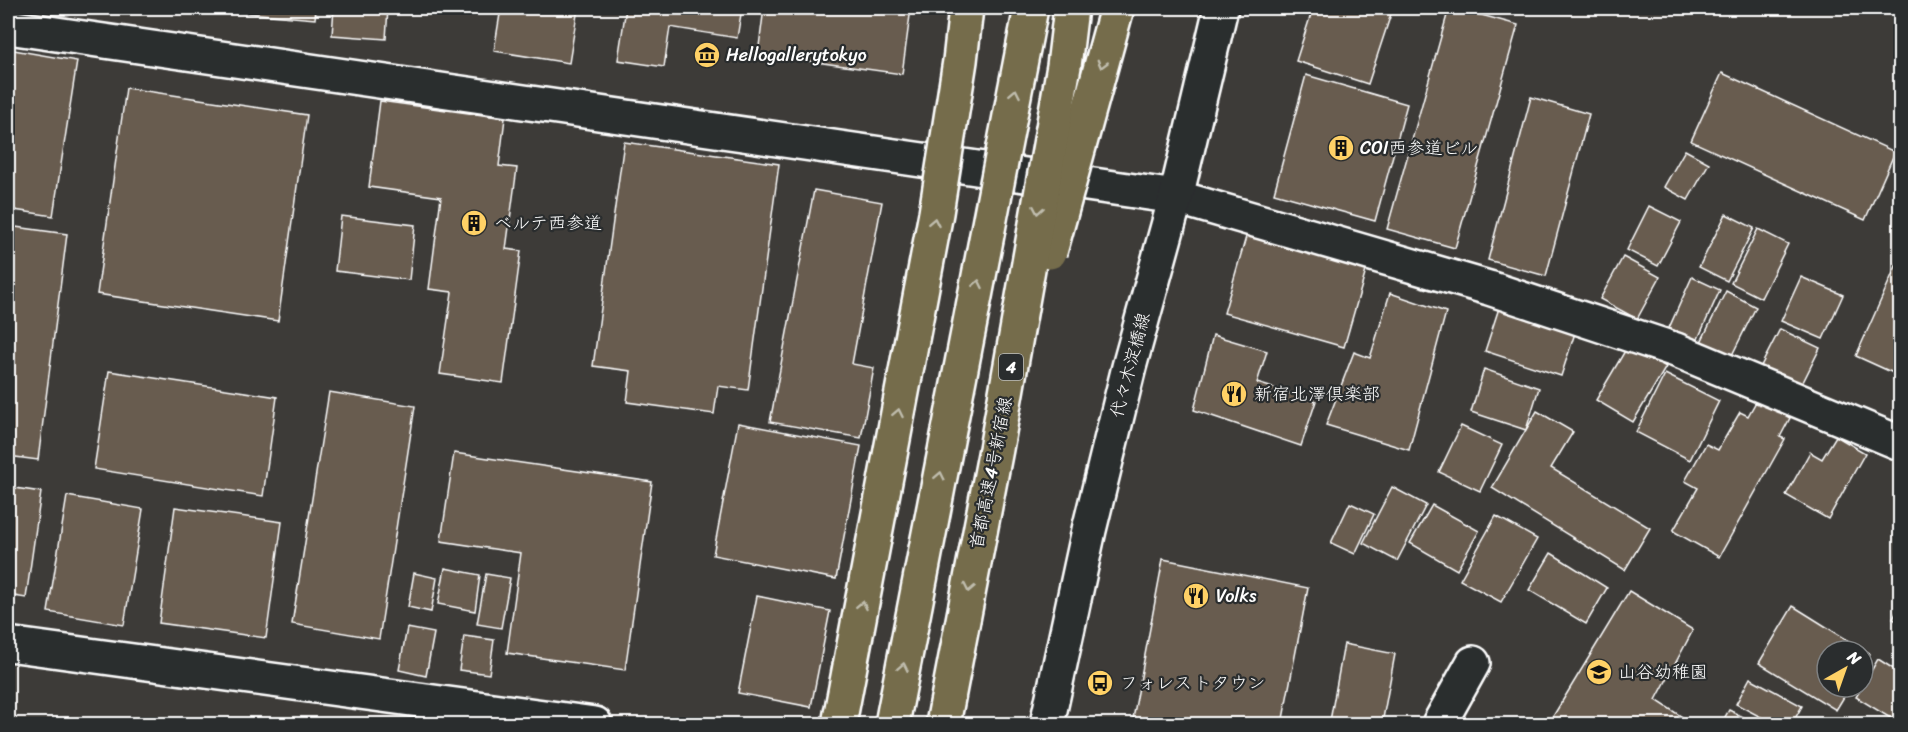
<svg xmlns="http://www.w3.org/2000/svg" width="1908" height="732" font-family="Sriracha,'Klee One',sans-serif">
<rect width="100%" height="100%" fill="#3d3b38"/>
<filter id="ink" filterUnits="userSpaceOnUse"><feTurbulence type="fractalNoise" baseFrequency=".0167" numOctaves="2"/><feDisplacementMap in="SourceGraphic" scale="12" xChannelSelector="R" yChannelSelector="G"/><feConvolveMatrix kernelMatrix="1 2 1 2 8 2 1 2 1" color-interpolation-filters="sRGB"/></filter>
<g filter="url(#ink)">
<!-- building -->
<g fill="#685b4f" stroke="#fff" stroke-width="1.5">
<path d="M238,8H316L315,19L237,12Z"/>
<path d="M334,8H388L386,39L332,35Z"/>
<path d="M501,8H578L569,63L494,51Z"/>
<path d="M626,8H742L737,38L670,27L664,67L618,60Z"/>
<path d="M764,8H911L902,74L758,54Z"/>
<path d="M1313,8H1370L1391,14L1368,84L1296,61Z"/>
<path d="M1449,8H1456L1518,25L1455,248L1387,229Z"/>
<path d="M8,49L77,61L53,216L8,209Z"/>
<path d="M1722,73L1895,152L1865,220L1691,141Z"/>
<path d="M1306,75L1407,104L1375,221L1274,193Z"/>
<path d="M126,88L307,115L278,321L97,294Z"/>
<path d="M1531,97L1589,114L1546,276L1488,260Z"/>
<path d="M380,101L505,118L499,166L517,168L506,249L521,251L503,383L440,374L452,292L429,289L441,197L369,187Z"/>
<path d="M624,142L779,164L748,390L718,386L714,414L627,402L631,371L593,366Z"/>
<path d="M1685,150L1709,163L1688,200L1664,187Z"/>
<path d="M814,190L882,202L852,364L874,368L861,438L770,422Z"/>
<path d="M1649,206L1681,222L1658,266L1627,250Z"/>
<path d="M1726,214L1754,228L1727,281L1699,267Z"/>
<path d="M341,216L415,225L409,280L335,271Z"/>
<path d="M8,226L67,234L38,460L8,456Z"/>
<path d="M1758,229L1788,244L1761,298L1731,283Z"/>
<path d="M1248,230L1368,264L1344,347L1224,313Z"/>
<path d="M1623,257L1660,277L1637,319L1600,299Z"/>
<path d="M1900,257V376L1856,356Z"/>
<path d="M1692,277L1720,290L1697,341L1669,328Z"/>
<path d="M1801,277L1843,295L1823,339L1781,321Z"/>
<path d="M1726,291L1756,307L1730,359L1700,344Z"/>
<path d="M1390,293L1446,312L1409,450L1326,425L1354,352L1370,358Z"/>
<path d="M1499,308L1575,333L1561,376L1485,351Z"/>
<path d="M1780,329L1820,348L1800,388L1760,368Z"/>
<path d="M1213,335L1267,351L1257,383L1316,401L1301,446L1194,410Z"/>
<path d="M1629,344L1666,367L1633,422L1596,400Z"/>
<path d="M1484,369L1539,388L1526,430L1471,412Z"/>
<path d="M109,371L277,397L263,496L94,469Z"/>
<path d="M1665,374L1719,401L1690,460L1636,432Z"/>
<path d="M329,392L415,406L379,639L292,624Z"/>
<path d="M1757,400L1790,418L1780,437L1785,439L1719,557L1673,531L1698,488L1685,481L1706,444L1718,450L1740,412L1748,416Z"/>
<path d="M1537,411L1573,432L1551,468L1650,528L1625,570L1492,488Z"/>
<path d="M738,423L861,446L836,579L713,555Z"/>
<path d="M1461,426L1502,445L1480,491L1439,472Z"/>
<path d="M1836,436L1865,453L1828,519L1786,495L1810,452L1822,459Z"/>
<path d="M454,453L652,482L625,670L507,653L521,553L441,541Z"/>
<path d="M8,487L41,492L26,598L8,595Z"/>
<path d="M1392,487L1426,505L1397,561L1363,543Z"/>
<path d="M67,496L143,509L124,625L48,612Z"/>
<path d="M1350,503L1374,514L1355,554L1331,543Z"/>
<path d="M1432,505L1479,531L1457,570L1410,543Z"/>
<path d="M175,507L282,522L266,638L159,623Z"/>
<path d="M1496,516L1537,539L1501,602L1460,580Z"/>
<path d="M1551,553L1607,588L1586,624L1529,590Z"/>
<path d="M1163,559L1308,588L1282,724H1132Z"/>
<path d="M445,568L480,575L475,611L438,604Z"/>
<path d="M414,573L437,578L431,612L408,607Z"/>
<path d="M486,574L510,578L501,628L477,624Z"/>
<path d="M1629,591L1693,630L1656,700L1693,724H1551L1549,723Z"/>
<path d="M757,596L830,611L811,707L738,693Z"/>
<path d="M1900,605V623L1893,619Z"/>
<path d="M1793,606L1870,654L1863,666V651H1827V687H1850L1836,710L1759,663Z"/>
<path d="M407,628L434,633L426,676L399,670Z"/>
<path d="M464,636L494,640L489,674L459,670Z"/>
<path d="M1344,644L1395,654L1382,724H1348L1330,721Z"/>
<path d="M1878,659L1900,673V724L1856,697Z"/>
<path d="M1750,678L1802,706L1792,724H1774L1736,704Z"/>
<path d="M1729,710L1757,724H1721Z"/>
</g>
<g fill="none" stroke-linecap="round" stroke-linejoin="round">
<!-- minor casing -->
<g stroke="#fff" stroke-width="38">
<g id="minor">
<path d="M8,27L1176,197L1489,288L1676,350L1900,443"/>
<path d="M8,644L595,724"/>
<path d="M1439,724L1473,663"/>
</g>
</g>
<!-- tertiary casing -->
<g stroke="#fff" stroke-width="38">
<path id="tertiary" d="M1047,724L1089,530L1129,367L1176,197L1221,8"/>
</g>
<!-- minor -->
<use href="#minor" stroke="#2a2d2e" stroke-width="33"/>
<!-- tertiary -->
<use href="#tertiary" stroke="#2a2d2e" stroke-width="33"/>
<!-- motorway-bridge casing -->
<g stroke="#fff" stroke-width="38" stroke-linecap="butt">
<g id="motorway-bridge">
<path d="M1050,252L1117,8"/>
<path d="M839,724L936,213L960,61L966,8"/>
<path d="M892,724L1031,8"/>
<path d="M943,724L996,449L1064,66L1071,8"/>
</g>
</g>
<!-- motorway-bridge -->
<use href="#motorway-bridge" stroke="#746c4b" stroke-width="33"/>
</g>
<!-- one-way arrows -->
<defs><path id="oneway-chevron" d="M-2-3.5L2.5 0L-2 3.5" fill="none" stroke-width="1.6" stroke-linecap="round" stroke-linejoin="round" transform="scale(1.5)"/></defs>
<g stroke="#c0bdae">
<use href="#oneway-chevron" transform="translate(1102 64) rotate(105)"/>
<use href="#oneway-chevron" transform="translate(1015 93) rotate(-79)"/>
<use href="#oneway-chevron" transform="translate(1038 210) rotate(100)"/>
<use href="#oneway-chevron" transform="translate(934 222) rotate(-79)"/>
<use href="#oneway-chevron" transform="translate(978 284) rotate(-79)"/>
<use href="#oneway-chevron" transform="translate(898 413) rotate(-79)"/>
<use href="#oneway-chevron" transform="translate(940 476) rotate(-79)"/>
<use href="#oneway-chevron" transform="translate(969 588) rotate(101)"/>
<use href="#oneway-chevron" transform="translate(862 605) rotate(-79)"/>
<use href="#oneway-chevron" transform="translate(903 667) rotate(-79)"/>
</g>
</g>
<!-- icons -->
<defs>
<g id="museum-disc" transform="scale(1.35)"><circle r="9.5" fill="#ffd166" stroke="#2a2d2e"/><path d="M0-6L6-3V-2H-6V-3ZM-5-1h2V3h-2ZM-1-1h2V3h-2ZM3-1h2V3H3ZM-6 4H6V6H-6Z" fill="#111"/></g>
<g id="building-disc" transform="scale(1.35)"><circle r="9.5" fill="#ffd166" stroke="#2a2d2e"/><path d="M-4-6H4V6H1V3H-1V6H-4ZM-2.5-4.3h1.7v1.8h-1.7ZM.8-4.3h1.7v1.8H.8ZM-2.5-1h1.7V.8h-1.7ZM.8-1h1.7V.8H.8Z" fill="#111"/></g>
<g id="restaurant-disc" transform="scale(1.35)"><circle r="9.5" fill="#ffd166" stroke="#2a2d2e"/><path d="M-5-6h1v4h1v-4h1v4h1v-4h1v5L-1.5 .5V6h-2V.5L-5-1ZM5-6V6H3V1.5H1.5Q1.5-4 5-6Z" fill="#111"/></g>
<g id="school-disc" transform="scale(1.35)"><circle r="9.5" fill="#ffd166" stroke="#2a2d2e"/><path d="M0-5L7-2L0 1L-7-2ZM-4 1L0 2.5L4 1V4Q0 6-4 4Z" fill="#111"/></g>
<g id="bus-disc" transform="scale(1.35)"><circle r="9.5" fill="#ffd166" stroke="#2a2d2e"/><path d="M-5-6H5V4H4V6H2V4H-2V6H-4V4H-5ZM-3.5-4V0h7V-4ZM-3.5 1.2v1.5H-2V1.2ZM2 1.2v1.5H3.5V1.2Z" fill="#111"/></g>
</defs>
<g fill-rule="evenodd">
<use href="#museum-disc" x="707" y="55"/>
<use href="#building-disc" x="1341" y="148"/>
<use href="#building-disc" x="474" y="223"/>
<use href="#restaurant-disc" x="1234" y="394"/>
<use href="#restaurant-disc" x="1196" y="596"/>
<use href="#school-disc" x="1599" y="672"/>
<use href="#bus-disc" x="1100" y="683"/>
</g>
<g text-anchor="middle" stroke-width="4.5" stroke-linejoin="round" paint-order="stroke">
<!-- shield labels -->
<rect fill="#2a2d2e" stroke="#bfc0c0" stroke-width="1.5" x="999" y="354" width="24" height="26" rx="4.5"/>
<g font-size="16" font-weight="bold" fill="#fff">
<text x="1011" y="373">4</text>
</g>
<!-- poi labels -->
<g font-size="18" fill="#fff" stroke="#2a2d2e" text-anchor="start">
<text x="726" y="61">Hellogallerytokyo</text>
<text x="1360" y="154">COI西参道ビル</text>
<text x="494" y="229">ベルテ西参道</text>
<text x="1254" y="400">新宿北澤倶楽部</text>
<text x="1216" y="602">Volks</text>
<text x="1618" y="678">山谷幼稚園</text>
<text x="1120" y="689">フォレストタウン</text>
</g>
<!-- street labels -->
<g font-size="18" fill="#fff" stroke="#2a2d2e">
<text transform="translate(1130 365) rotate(-75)" y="6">代々木淀橋線</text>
<text transform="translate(991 473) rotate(-79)" y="6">首都高速4号新宿線</text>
</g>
</g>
<!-- margin -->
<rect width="1908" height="732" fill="none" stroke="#2a2d2e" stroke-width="30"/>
<rect x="15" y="15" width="1878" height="702" fill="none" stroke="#fff" stroke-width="2" filter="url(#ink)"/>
<!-- north arrow -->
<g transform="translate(1845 669) rotate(40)"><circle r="28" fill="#2a2d2e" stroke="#7f8182" stroke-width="1.5"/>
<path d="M0-4.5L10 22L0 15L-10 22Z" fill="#ffd166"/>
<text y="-9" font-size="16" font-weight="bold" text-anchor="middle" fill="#ffffff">N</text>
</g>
</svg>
